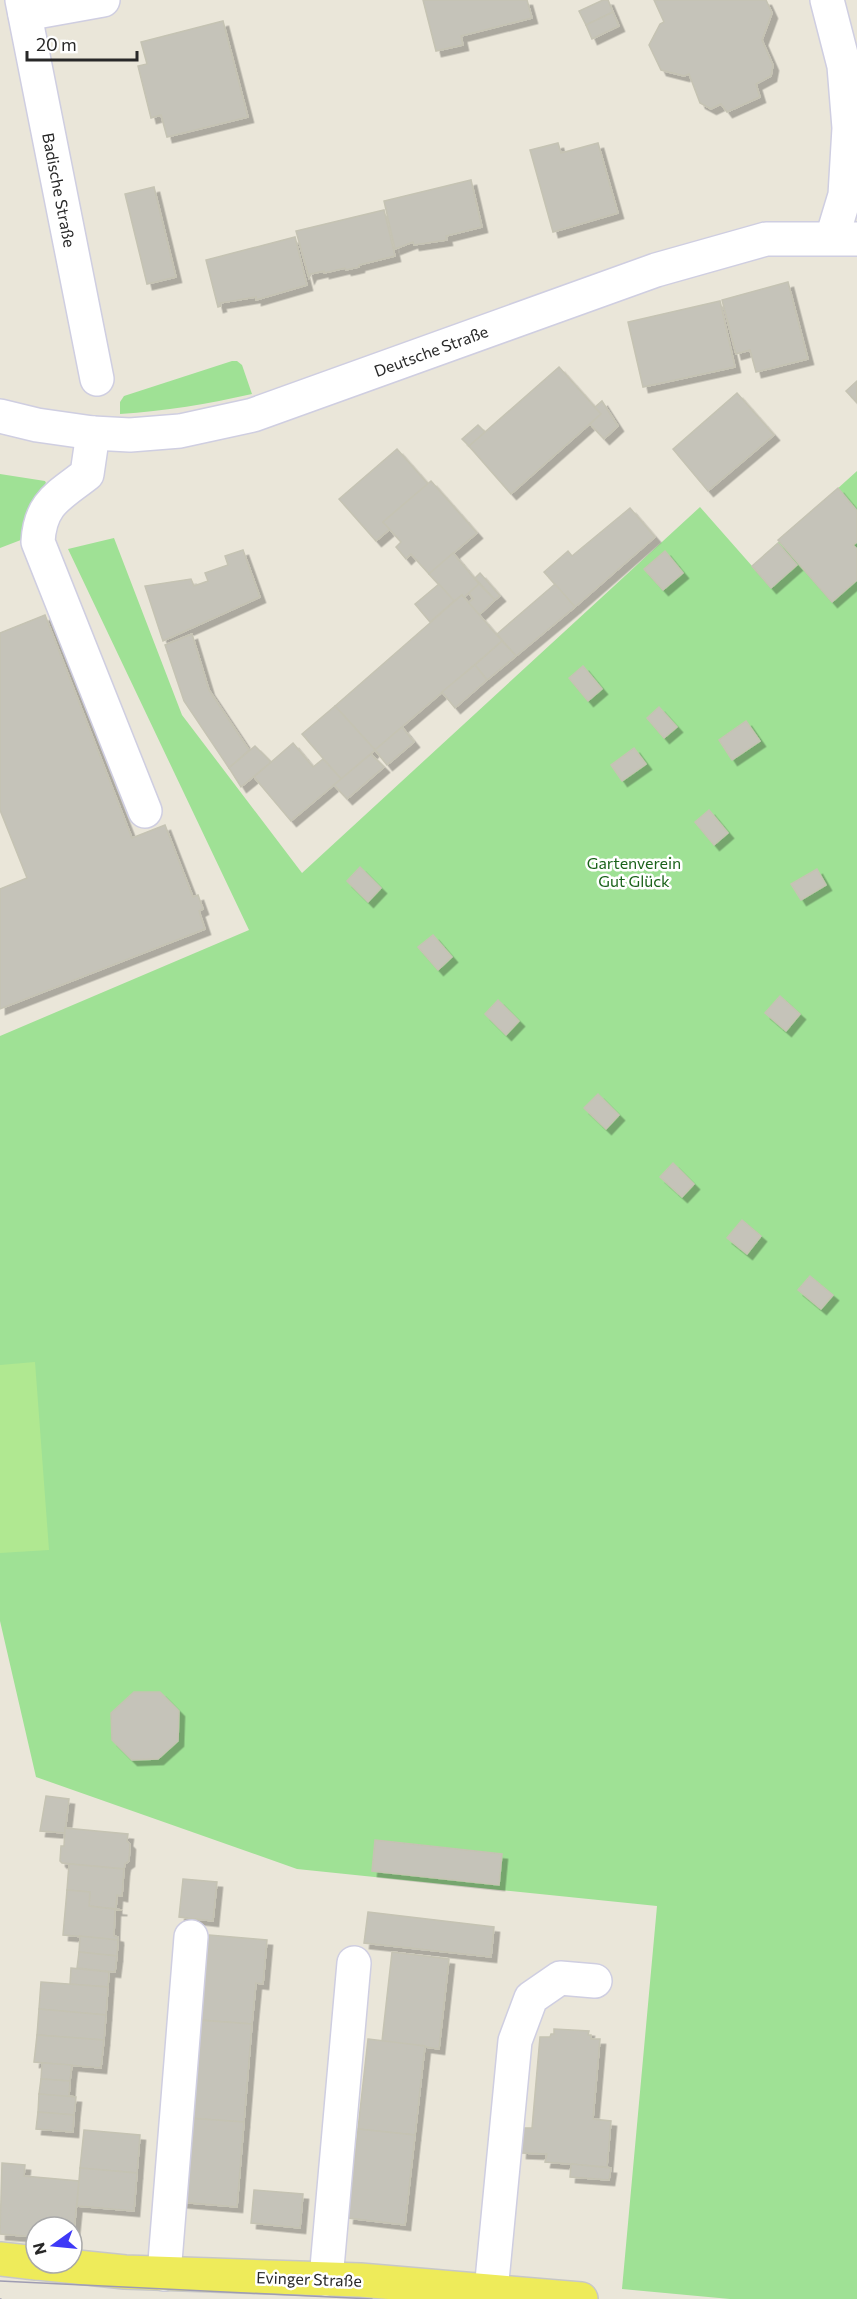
<svg xmlns="http://www.w3.org/2000/svg" width="857" height="2299" font-family="Commissioner,sans-serif">
<defs>
<filter id="shadow"><feDropShadow dx="5.5" dy="5.5" stdDeviation="0" flood-color="#0004"/></filter>
</defs>
<rect width="100%" height="100%" fill="#eae6d9"/>
<!-- green -->
<g fill="#9fe195">
<path d="M232,361H237L242,365L252,394C208,404 165,411 120,414V402L124,396Z"/>
<path d="M857,471V2299H730L622,2289L657,1906L297,1869L36,1777L0,1621V1036L249,930L68,549L114,538L182,715L302,873L700,507L752,566Z"/>
<path d="M0,474L45,481L46,483C34,496 31,521 26,538L0,548Z"/>
</g>
<!-- pitch -->
<path fill="#b0e891" d="M35,1362L49,1550L0,1553V1365Z"/>
<!-- building -->
<g fill="#c5c3b9" stroke="#c5c3b3" stroke-width="1.5" filter="url(#shadow)">
<path d="M423,0H527L532,18L461,36L463,45L436,51Z"/>
<path d="M603,0H608L613,12L586,25L579,11Z"/>
<path d="M654,0H766L772,13L762,40L773,65L771,76L756,84L760,97L727,112L721,104L711,109L700,103L689,74L684,76L661,70L649,45L660,24L664,22Z"/>
<path d="M613,12L619,26L592,39L586,25Z"/>
<path d="M223,21L248,117L167,137L161,115L151,118L138,66L147,64L141,42Z"/>
<path d="M558,143L561,153L598,143L618,213L553,232L530,150Z"/>
<path d="M471,180L482,227L446,236L447,240L414,245L413,242L395,249L384,201Z"/>
<path d="M154,187L176,277L147,284L125,194Z"/>
<path d="M384,210L395,256L359,265V267L346,270L345,268L324,273V271L311,274L309,278L296,231Z"/>
<path d="M295,237L307,285L256,300V297L220,303L221,306L218,307L206,260Z"/>
<path d="M788,282L808,359L756,372L750,350L736,354L722,300Z"/>
<path d="M720,301L735,367L643,387L628,322Z"/>
<path d="M559,367L601,414L511,494L469,446Z"/>
<path d="M857,381V403L846,391Z"/>
<path d="M737,393L774,435L708,491L673,449Z"/>
<path d="M602,401L618,426L604,439L590,424L601,414L595,407Z"/>
<path d="M478,425L485,432L469,446L462,439Z"/>
<path d="M397,449L428,484L383,522L390,529L376,541L339,499Z"/>
<path d="M431,481L477,533L429,574L411,554L406,559L396,547L401,542L383,522Z"/>
<path d="M838,488L857,511V542L853,545L857,549V580L832,602L778,540Z"/>
<path d="M630,508L655,537L575,607L544,572L568,551L572,556Z"/>
<path d="M778,543L797,565L771,588L752,566Z"/>
<path d="M243,550L260,597L163,641L145,586L191,579L194,586L208,581L205,573L228,565L225,556Z"/>
<path d="M665,551L683,573L663,590L644,569Z"/>
<path d="M453,553L479,584L463,598L462,595L454,601L429,574Z"/>
<path d="M480,573L500,596L495,600L475,578Z"/>
<path d="M439,584L454,601L430,622L415,604Z"/>
<path d="M479,584L495,600L479,615L468,603L473,599L469,593Z"/>
<path d="M555,584L575,607L516,656L497,634Z"/>
<path d="M462,595L502,641L375,750L335,706Z"/>
<path d="M45,615L132,838L165,825L193,897L198,895L203,909L199,911L205,929L0,1009V889L27,878L0,810V633Z"/>
<path d="M192,634L209,690L249,750L229,768L184,701L165,645Z"/>
<path d="M502,641L516,656L487,680L475,665Z"/>
<path d="M475,665L487,680L455,708L442,692Z"/>
<path d="M583,666L602,689L588,701L569,678Z"/>
<path d="M335,706L375,750L341,779L302,734Z"/>
<path d="M659,707L677,727L664,738L647,718Z"/>
<path d="M746,721L760,741L732,760L719,740Z"/>
<path d="M402,727L414,742L387,765L375,750Z"/>
<path d="M293,743L313,767L323,759L341,779L291,821L254,777Z"/>
<path d="M255,746L271,762L241,787L229,768Z"/>
<path d="M634,748L646,764L622,781L611,765Z"/>
<path d="M371,754L384,767L347,799L334,785Z"/>
<path d="M709,810L728,833L714,845L695,822Z"/>
<path d="M360,867L381,888L368,902L347,881Z"/>
<path d="M817,869L826,885L801,900L791,884Z"/>
<path d="M433,935L452,957L438,970L418,947Z"/>
<path d="M780,996L800,1014L786,1031L765,1013Z"/>
<path d="M498,1000L519,1021L506,1035L485,1014Z"/>
<path d="M598,1094L619,1115L606,1129L584,1108Z"/>
<path d="M673,1163L694,1184L682,1197L660,1177Z"/>
<path d="M742,1220L761,1236L747,1254L727,1238Z"/>
<path d="M810,1276L833,1295L821,1309L798,1290Z"/>
<path d="M134,1692H160L179,1711L178,1741L158,1759L132,1760L112,1740L111,1713Z"/>
<path d="M46,1796L69,1799L65,1833L40,1831Z"/>
<path d="M65,1828L128,1834L127,1841L130,1844L129,1861L125,1864L124,1869L62,1863L60,1861L61,1846H64Z"/>
<path d="M375,1840L502,1854L499,1885L372,1871Z"/>
<path d="M69,1864L124,1869L122,1896L117,1895L116,1909L89,1906L90,1892L67,1890Z"/>
<path d="M183,1879L217,1882L213,1921L179,1917Z"/>
<path d="M67,1890L90,1892L89,1906L122,1910H115L114,1936L118,1937V1940L63,1935Z"/>
<path d="M368,1912L494,1927L491,1957L364,1943Z"/>
<path d="M209,1935L267,1940L263,1984L256,1983L252,2024L201,2020Z"/>
<path d="M80,1936L118,1940L117,1956L79,1952Z"/>
<path d="M79,1952L117,1956L115,1972L77,1968Z"/>
<path d="M392,1952L449,1959L439,2049L382,2041Z"/>
<path d="M71,1968L109,1972L108,1987L70,1984Z"/>
<path d="M41,1982L108,1987L106,2015L39,2009Z"/>
<path d="M39,2009L106,2015L104,2040L37,2035Z"/>
<path d="M197,2020L252,2024L244,2122L187,2118Z"/>
<path d="M554,2029L589,2031L588,2035H591V2039H600L593,2119L611,2121L607,2167L545,2162L547,2154L521,2153L523,2128H532L540,2037H550L551,2034H554Z"/>
<path d="M37,2035L104,2040L101,2068L34,2062Z"/>
<path d="M368,2039L425,2046L415,2135L358,2129Z"/>
<path d="M42,2063L72,2065L70,2081L41,2079Z"/>
<path d="M41,2079L70,2081L69,2097L39,2094Z"/>
<path d="M39,2094L76,2097L74,2115L38,2112Z"/>
<path d="M38,2112L74,2115L73,2132L36,2129Z"/>
<path d="M187,2118L244,2122L237,2207L179,2202Z"/>
<path d="M358,2129L415,2135L405,2225L348,2218Z"/>
<path d="M84,2130L140,2135L137,2173L80,2168Z"/>
<path d="M2,2163L25,2165L24,2176L79,2181L73,2241L72,2227H36V2237L0,2234Z"/>
<path d="M571,2164L611,2168L609,2180L570,2177Z"/>
<path d="M80,2168L137,2173L134,2211L77,2206Z"/>
<path d="M254,2190L303,2194L300,2228L251,2223Z"/>
</g>
<g fill="none" stroke-linecap="round" stroke-linejoin="round">
<!-- minor casing -->
<g stroke="#cfcee1" stroke-width="36">
<g id="minor">
<path d="M22,0L97,379"/>
<path d="M827,0L844,66L849,128L845,195L832,238"/>
<path d="M25,14L103,0"/>
<path d="M0,416L37,425L93,433L130,435L180,431L253,415L656,270L766,239H857"/>
<path d="M93,433L87,474C59,496 40,503 38,542L145,811"/>
<path d="M164,2274L191,1937"/>
<path d="M326,2279L354,1963"/>
<path d="M491,2291L515,2041L531,1998L560,1978L595,1981"/>
</g>
</g>
<!-- major casing -->
<g stroke="#c7c7c7" stroke-width="36">
<g id="major">
<path d="M0,2259L36,2263"/>
<path d="M38,2263L125,2272L360,2280L581,2299"/>
</g>
</g>
<!-- minor -->
<use href="#minor" stroke="#fff" stroke-width="33"/>
<!-- major -->
<use href="#major" stroke="#eeeb5a" stroke-width="33"/>
<!-- tram -->
<g stroke="#9e9cb2" stroke-width="1.5">
<path d="M0,2281L372,2299"/>
<path d="M0,2299H1"/>
</g>
</g>
<g text-anchor="middle" stroke-width="5" stroke-linejoin="round" paint-order="stroke">
<!-- street labels -->
<g font-size="16" fill="#282828" stroke="#fff">
<text transform="translate(59 190) rotate(79)" y="6">Badische Straße</text>
<text transform="translate(431 351) rotate(-20)" y="6">Deutsche Straße</text>
<text transform="translate(309 2279) rotate(2)" y="6">Evinger Straße</text>
</g>
<!-- park labels -->
<g font-size="16" fill="#1a621a" stroke="#fff">
<text x="634" y="869">Gartenverein<tspan x="634" dy="18">Gut Glück</tspan></text>
</g>
</g>
<!-- north arrow -->
<g transform="translate(54 2245) rotate(255)"><circle r="28" fill="#ffffff" stroke="#a9a9a9" stroke-width="1.5"/>
<path d="M0-4.5L10 22L0 15L-10 22Z" fill="#3e39f7"/>
<text y="-9" font-size="16" font-weight="bold" text-anchor="middle" fill="#282828">N</text>
</g>
<!-- scale -->
<path d="M27 51v9h110v-9" fill="none" stroke="#282828" stroke-width="3"/>
<text x="36" y="51" font-size="18" fill="#282828" stroke="#ffffff" stroke-width="4.5" paint-order="stroke">20 m</text>
</svg>
